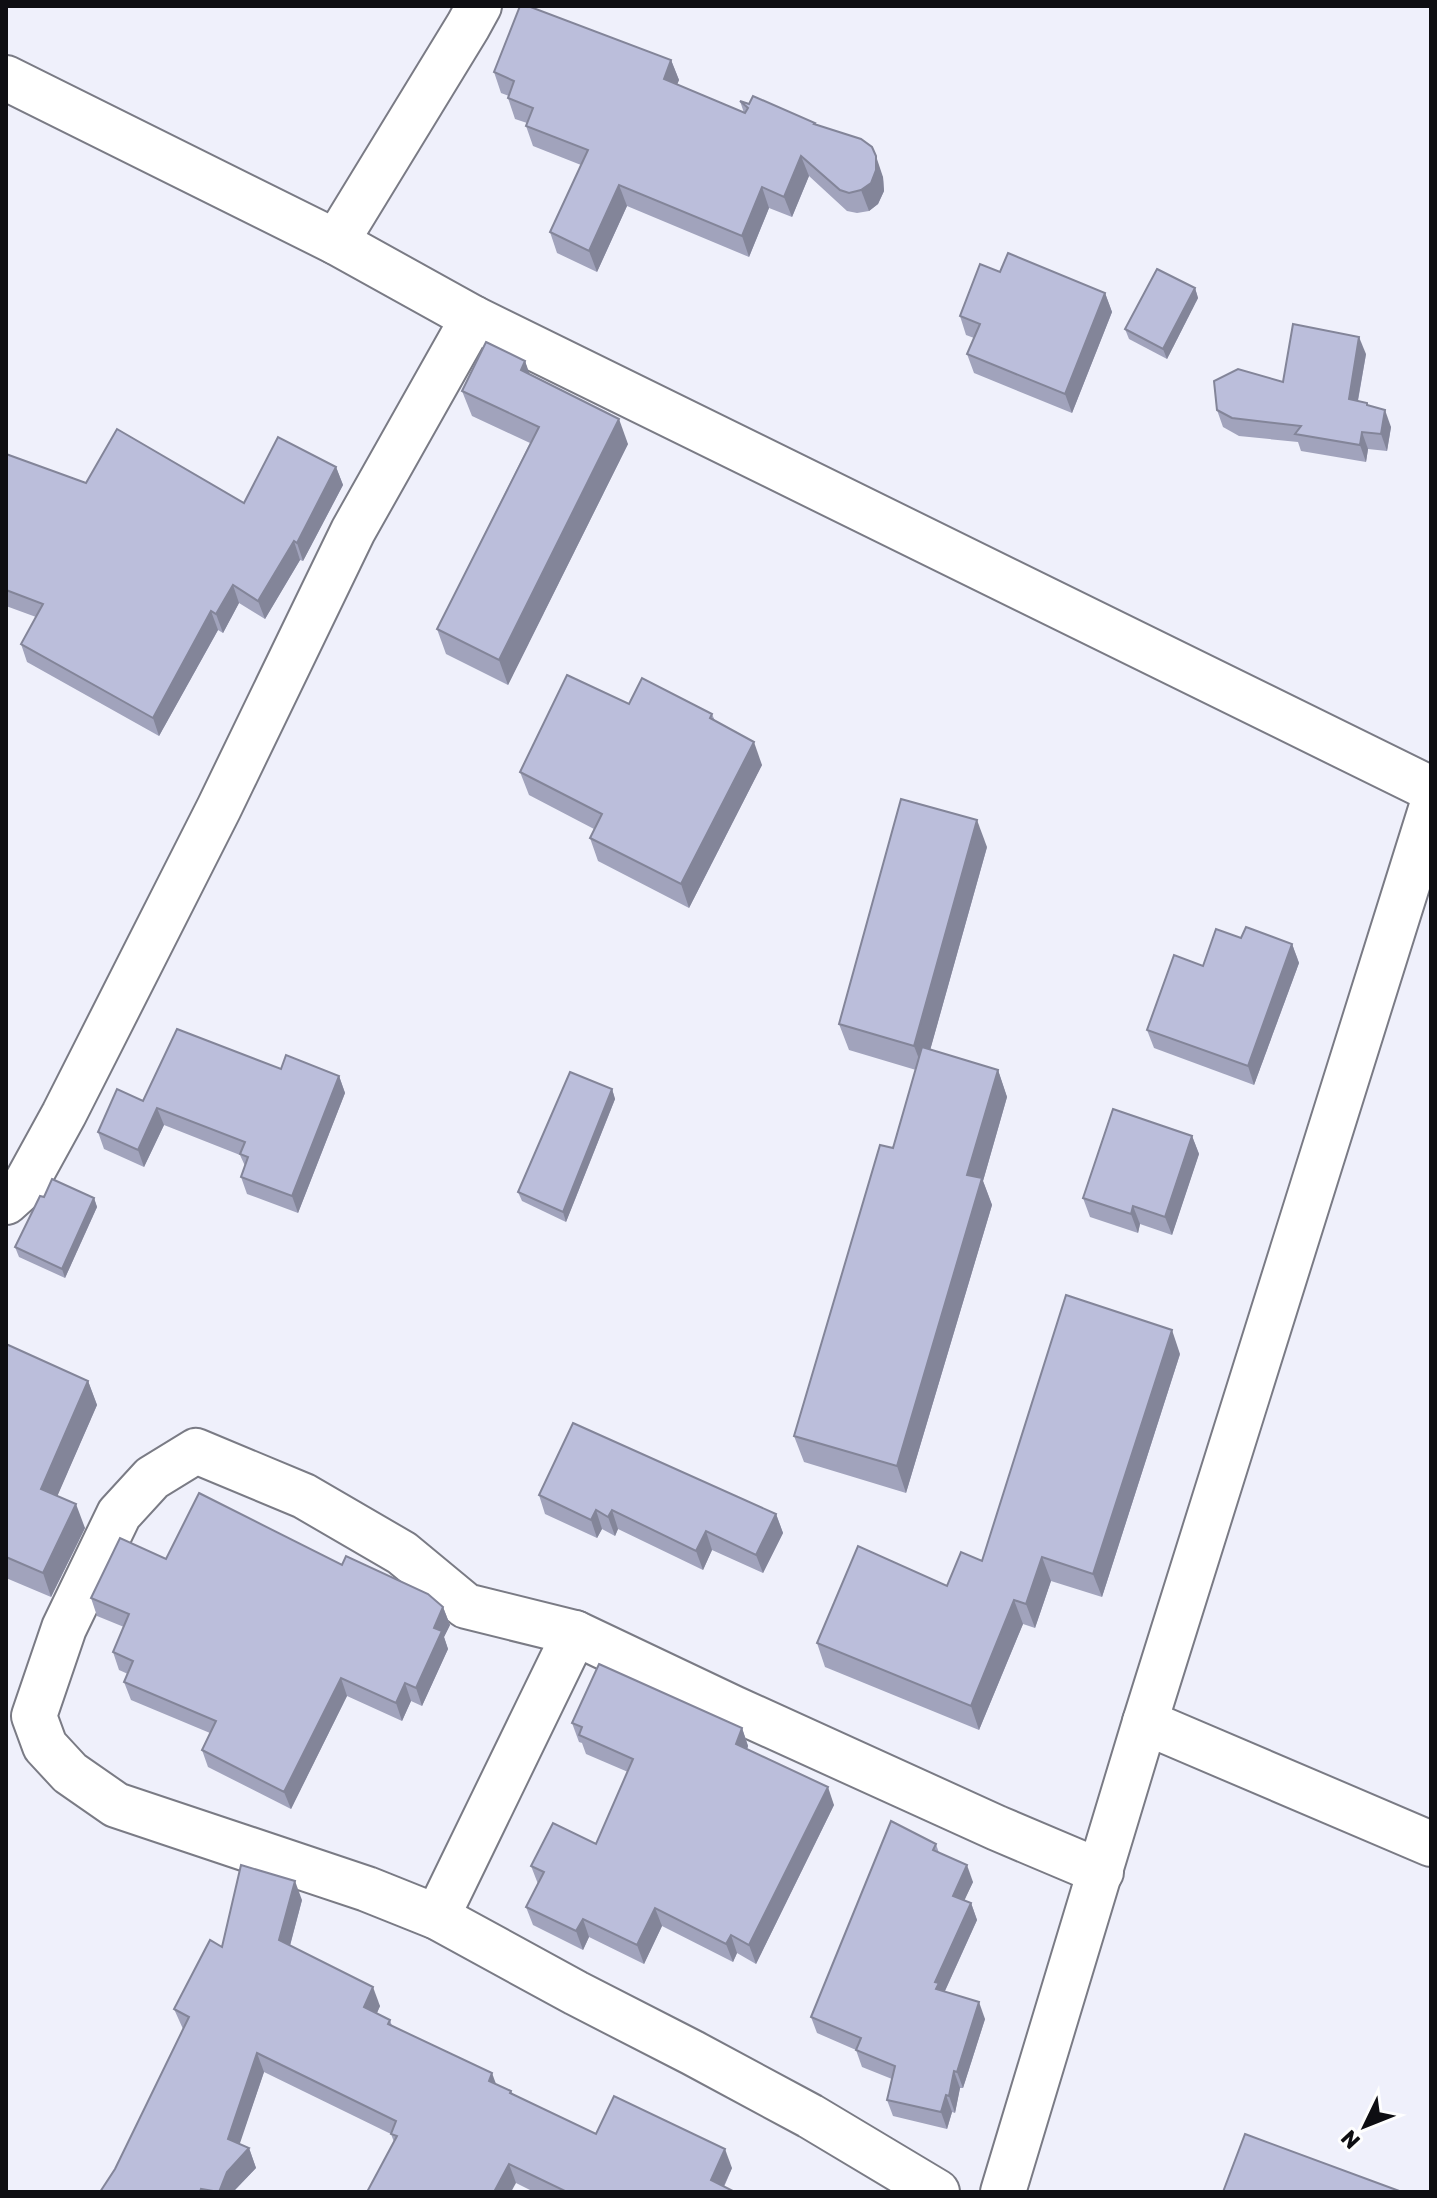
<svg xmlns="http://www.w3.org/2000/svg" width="1437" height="2198" font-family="Rubik,sans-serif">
<rect width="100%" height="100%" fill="#eff0fb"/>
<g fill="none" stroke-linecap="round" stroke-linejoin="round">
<!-- street casing -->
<g stroke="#7a7b85" stroke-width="48">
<g id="street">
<path d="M6,78L336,242L473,318L1431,789"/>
<path d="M336,242L468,26L479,6"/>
<path d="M1431,809L1145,1722L1431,1844"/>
<path d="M6,1202L25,1185L64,1114L219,808L353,531L473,318"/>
<path d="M437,1917L575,1633"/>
<path d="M937,2192L810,2116L693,2053L576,1993L437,1917L367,1889L116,1805L70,1773L45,1746L34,1716L64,1628L119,1514L152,1478L196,1451L304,1496L402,1553L466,1606L575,1633L733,1708L997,1828L1101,1872"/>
<path d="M1003,2192L1145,1722"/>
</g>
</g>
<!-- street -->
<use href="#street" stroke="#fff" stroke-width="44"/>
</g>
<!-- wall -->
<g fill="#a1a3bc">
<path d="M671,60L679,80L677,84L744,113L740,101L815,123L816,125L883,177L884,191L878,204L869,211L857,213L847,211L809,176L792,217L769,208L749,257L627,206L597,272L557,253L550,232L581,165L533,146L526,126L527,123L515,119L508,98L509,96L501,93L494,72Z"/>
<path d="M1000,272L1105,293L1112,312L1072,413L974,373L967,354L974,338L966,335L960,316Z"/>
<path d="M1195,288L1198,298L1167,359L1129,339L1125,329Z"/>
<path d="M1366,354L1358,401L1368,405L1391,427L1387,451L1368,449L1366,462L1301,451L1298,442L1239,436L1223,427L1217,410L1283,382Z"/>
<path d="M525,361L529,374L628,444L508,685L446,654L437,629L530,443L472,416L462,391Z"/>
<path d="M6,454L86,483L244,503L336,467L343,485L303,561L300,560L265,619L239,603L223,633L218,630L159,736L27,662L21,644L36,617L6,606Z"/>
<path d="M629,704L712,714L715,721L762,765L689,908L598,861L590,838L594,829L529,795L520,772Z"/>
<path d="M987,847L930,1050L998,1070L1007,1097L983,1181L992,1205L906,1493L804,1462L794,1436L893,1148L916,1070L849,1050L839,1024Z"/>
<path d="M1241,938L1292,944L1299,963L1254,1085L1154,1048L1147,1030L1203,966Z"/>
<path d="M281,1069L339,1076L345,1093L298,1213L247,1194L241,1177L245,1166L240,1155L164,1125L144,1167L104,1149L98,1132L143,1101Z"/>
<path d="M612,1089L615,1099L566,1222L522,1201L518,1192Z"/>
<path d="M1192,1136L1199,1154L1172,1235L1140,1224L1138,1233L1090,1217L1083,1198Z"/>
<path d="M94,1198L97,1207L65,1278L19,1257L15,1247Z"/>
<path d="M6,1344L88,1381L97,1405L57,1496L85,1528L51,1597L6,1578Z"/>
<path d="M1180,1354L1102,1597L1051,1581L1035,1628L1023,1624L979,1730L825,1667L817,1643L947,1586L982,1561Z"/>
<path d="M539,1495L776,1514L783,1533L763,1573L712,1550L703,1570L618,1529L615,1536L602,1529L597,1538L545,1514Z"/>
<path d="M166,1559L342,1565L443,1607L450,1625L444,1637L448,1649L422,1706L411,1701L402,1721L347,1696L291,1809L208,1767L202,1750L210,1733L131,1700L124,1682L128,1674L119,1670L113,1652L124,1627L97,1616L91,1598Z"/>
<path d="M572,1723L742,1728L748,1746L747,1750L834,1805L756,1964L737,1953L733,1962L662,1926L644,1964L589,1937L583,1950L533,1925L526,1907L538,1884L531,1866L596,1844L628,1772L586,1754L582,1743L579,1742Z"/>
<path d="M936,1844L939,1853L973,1882L964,1900L971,1903L977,1920L945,1991L985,2019L963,2088H960L955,2113L952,2112L947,2129L893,2116L887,2100L892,2079L862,2067L856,2050L817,2033L811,2017Z"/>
<path d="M302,1900L290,1946L380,2006L377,2013L390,2020L392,2026L496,2084L511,2091L513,2094L596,2134L732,2168L724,2187L733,2192H534L516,2183L394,2142L391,2134L264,2072L239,2144L249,2148L256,2168L233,2192H100L115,2169L183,2029L174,2009L222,1947Z"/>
</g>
<!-- shaded-wall -->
<g fill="#838599">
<path d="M671,60L679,80L671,99L664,79Z"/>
<path d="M801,156L809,176L792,217L784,197Z"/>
<path d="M876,156L883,177L884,191L878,204L869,211L861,190Z"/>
<path d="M619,185L627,206L597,272L589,251Z"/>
<path d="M762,187L769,208L749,257L742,236Z"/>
<path d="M1195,288L1198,298L1167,359L1163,349Z"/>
<path d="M1105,293L1112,312L1072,413L1065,394Z"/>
<path d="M1359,337L1366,354L1355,416L1349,399Z"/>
<path d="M525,361L534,386L521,370Z"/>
<path d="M1385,410L1391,427L1387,451L1381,434Z"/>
<path d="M619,419L628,444L508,685L499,660Z"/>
<path d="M1362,432L1368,449L1366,462L1360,445Z"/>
<path d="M336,467L343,485L303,561L297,543Z"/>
<path d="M294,541L300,560L265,619L258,601Z"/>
<path d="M233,585L239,603L223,633L216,614Z"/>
<path d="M211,611L218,630L159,736L153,718Z"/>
<path d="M754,742L762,765L689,908L681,884Z"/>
<path d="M977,820L987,847L924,1072L914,1046Z"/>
<path d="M1292,944L1299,963L1254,1085L1248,1066Z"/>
<path d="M998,1070L1007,1097L983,1181L992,1205L906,1493L897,1466L967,1175Z"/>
<path d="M339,1076L345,1093L298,1213L292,1196Z"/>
<path d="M612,1089L615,1099L566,1222L563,1212Z"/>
<path d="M157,1108L164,1125L144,1167L138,1150Z"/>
<path d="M1192,1136L1199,1154L1172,1235L1165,1217Z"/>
<path d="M94,1198L97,1207L65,1278L62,1269Z"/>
<path d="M1133,1206L1140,1224L1138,1233L1131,1214Z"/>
<path d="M1172,1330L1180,1354L1102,1597L1093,1574Z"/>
<path d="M88,1381L97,1405L50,1513L41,1489Z"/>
<path d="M76,1504L85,1528L51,1597L43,1573Z"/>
<path d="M596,1510L602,1529L597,1538L591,1520Z"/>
<path d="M612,1510L618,1529L615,1536L608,1517Z"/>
<path d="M776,1514L783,1533L763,1573L756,1555Z"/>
<path d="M706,1531L712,1550L703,1570L696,1551Z"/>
<path d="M1042,1557L1051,1581L1035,1628L1026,1604Z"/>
<path d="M1014,1600L1023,1624L979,1730L971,1706Z"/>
<path d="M443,1607L450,1625L444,1637L448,1649L422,1706L416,1688L434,1628Z"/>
<path d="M341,1678L347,1696L291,1809L284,1792Z"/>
<path d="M405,1683L411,1701L402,1721L396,1703Z"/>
<path d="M742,1728L748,1746L742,1763L736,1744Z"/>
<path d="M828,1787L834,1805L756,1964L749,1945Z"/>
<path d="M967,1865L973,1882L959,1912L953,1896Z"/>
<path d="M295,1881L302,1900L286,1960L279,1940Z"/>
<path d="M971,1903L977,1920L943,1995L936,1989L935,1982Z"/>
<path d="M655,1908L662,1926L644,1964L637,1945Z"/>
<path d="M583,1919L589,1937L583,1950L576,1931Z"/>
<path d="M731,1935L737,1953L733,1962L726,1944Z"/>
<path d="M373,1987L380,2006L371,2026L364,2007Z"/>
<path d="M979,2002L985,2019L963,2088L957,2072Z"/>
<path d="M257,2053L264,2072L235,2158L228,2139Z"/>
<path d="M954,2071L960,2088L955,2113L949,2096Z"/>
<path d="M492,2073L499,2092L489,2081Z"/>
<path d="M946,2095L952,2112L947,2129L941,2112Z"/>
<path d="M249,2148L256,2168L233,2192H219L227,2172Z"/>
<path d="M725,2149L732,2168L721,2192L711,2180Z"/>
<path d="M509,2164L516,2183L511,2192H494Z"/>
</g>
<!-- building -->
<g fill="#bbbedb" stroke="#838599" stroke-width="2">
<path d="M520,6H528L671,60L664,79L745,113L748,108L740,101L749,104L753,96L815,123L814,124L861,139L872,147L876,156V170L871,183L861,190L849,193L840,190L801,156L784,197L762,187L742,236L619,185L589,251L550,232L588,150L526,126L533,108L508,98L514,81L494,72Z"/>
<path d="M1008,253L1105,293L1065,394L967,354L980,324L960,316L980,264L1000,272Z"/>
<path d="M1157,269L1195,288L1163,349L1125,329Z"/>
<path d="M1293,324L1359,337L1349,399L1367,403V405L1385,410L1381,434L1362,432L1360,445L1295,434L1301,426L1232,418L1217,410L1214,381L1238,369L1283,382Z"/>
<path d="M486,342L525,361L521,370L619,419L499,660L437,629L539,427L462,391Z"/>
<path d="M117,429L244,503L278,437L336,467L297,543L294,541L258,601L233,585L216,614L211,611L153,718L21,644L43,604L6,590V454L86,483Z"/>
<path d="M567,675L629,704L642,678L712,714L710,718L754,742L681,884L590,838L602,814L520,772Z"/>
<path d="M901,799L977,820L914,1046L839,1024Z"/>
<path d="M1246,927L1292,944L1248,1066L1147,1030L1174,955L1203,966L1216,929L1241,938Z"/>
<path d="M177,1029L281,1069L286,1055L339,1076L292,1196L241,1177L248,1157L240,1154L245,1142L157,1108L138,1150L98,1132L117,1089L143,1101Z"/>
<path d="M922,1047L998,1070L967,1175L982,1178L897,1466L794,1436L880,1145L893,1148Z"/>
<path d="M570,1072L612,1089L563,1212L518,1192Z"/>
<path d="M1113,1109L1192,1136L1165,1217L1133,1206L1131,1214L1083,1198Z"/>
<path d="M52,1179L94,1198L62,1269L15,1247L40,1196L44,1197Z"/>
<path d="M1066,1295L1172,1330L1093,1574L1042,1557L1026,1604L1014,1600L971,1706L817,1643L858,1546L947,1586L961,1552L982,1561Z"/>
<path d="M6,1344L88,1381L41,1489L76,1504L43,1573L6,1557Z"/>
<path d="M573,1423L776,1514L756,1555L706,1531L696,1551L612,1510L608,1517L596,1510L591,1520L539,1495Z"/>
<path d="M199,1493L342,1565L346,1556L428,1594L443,1607L434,1628L442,1631L416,1688L405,1683L396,1703L341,1678L284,1792L202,1750L216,1721L124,1682L133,1661L113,1652L129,1614L91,1598L120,1538L166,1559Z"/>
<path d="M599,1664L742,1728L736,1744L828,1787L749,1945L731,1935L726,1944L655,1908L637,1945L583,1919L576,1931L526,1907L544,1872L531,1866L553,1823L596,1844L633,1759L579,1735L582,1727L572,1723Z"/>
<path d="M891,1821L936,1844L933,1850L967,1865L953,1896L971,1903L935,1982L939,1983L936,1989L979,2002L957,2072L954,2071L949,2096L946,2095L941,2112L887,2100L895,2066L856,2050L861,2038L811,2017Z"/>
<path d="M241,1865L295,1881L279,1940L373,1987L364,2007L390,2020L388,2024L492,2073L489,2081L511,2091L510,2093L596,2134L614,2096L725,2149L711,2180L733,2191L732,2192H567L509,2164L494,2192H367L397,2136L391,2134L396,2121L257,2053L228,2139L249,2148L227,2172L219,2192L201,2189L200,2192H100L115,2169L189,2017L174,2009L210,1940L222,1947Z"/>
<path d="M1245,2134L1402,2192H1223Z"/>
</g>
<!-- border -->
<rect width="1437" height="2198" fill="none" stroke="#0e0e12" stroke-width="16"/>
<!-- north arrow -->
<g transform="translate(1365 2126) rotate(227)" stroke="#fefefe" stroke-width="6" paint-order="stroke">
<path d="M0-6L14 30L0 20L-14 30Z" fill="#0e0e12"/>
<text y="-12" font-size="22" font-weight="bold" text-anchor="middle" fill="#0e0e12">N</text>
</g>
</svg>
